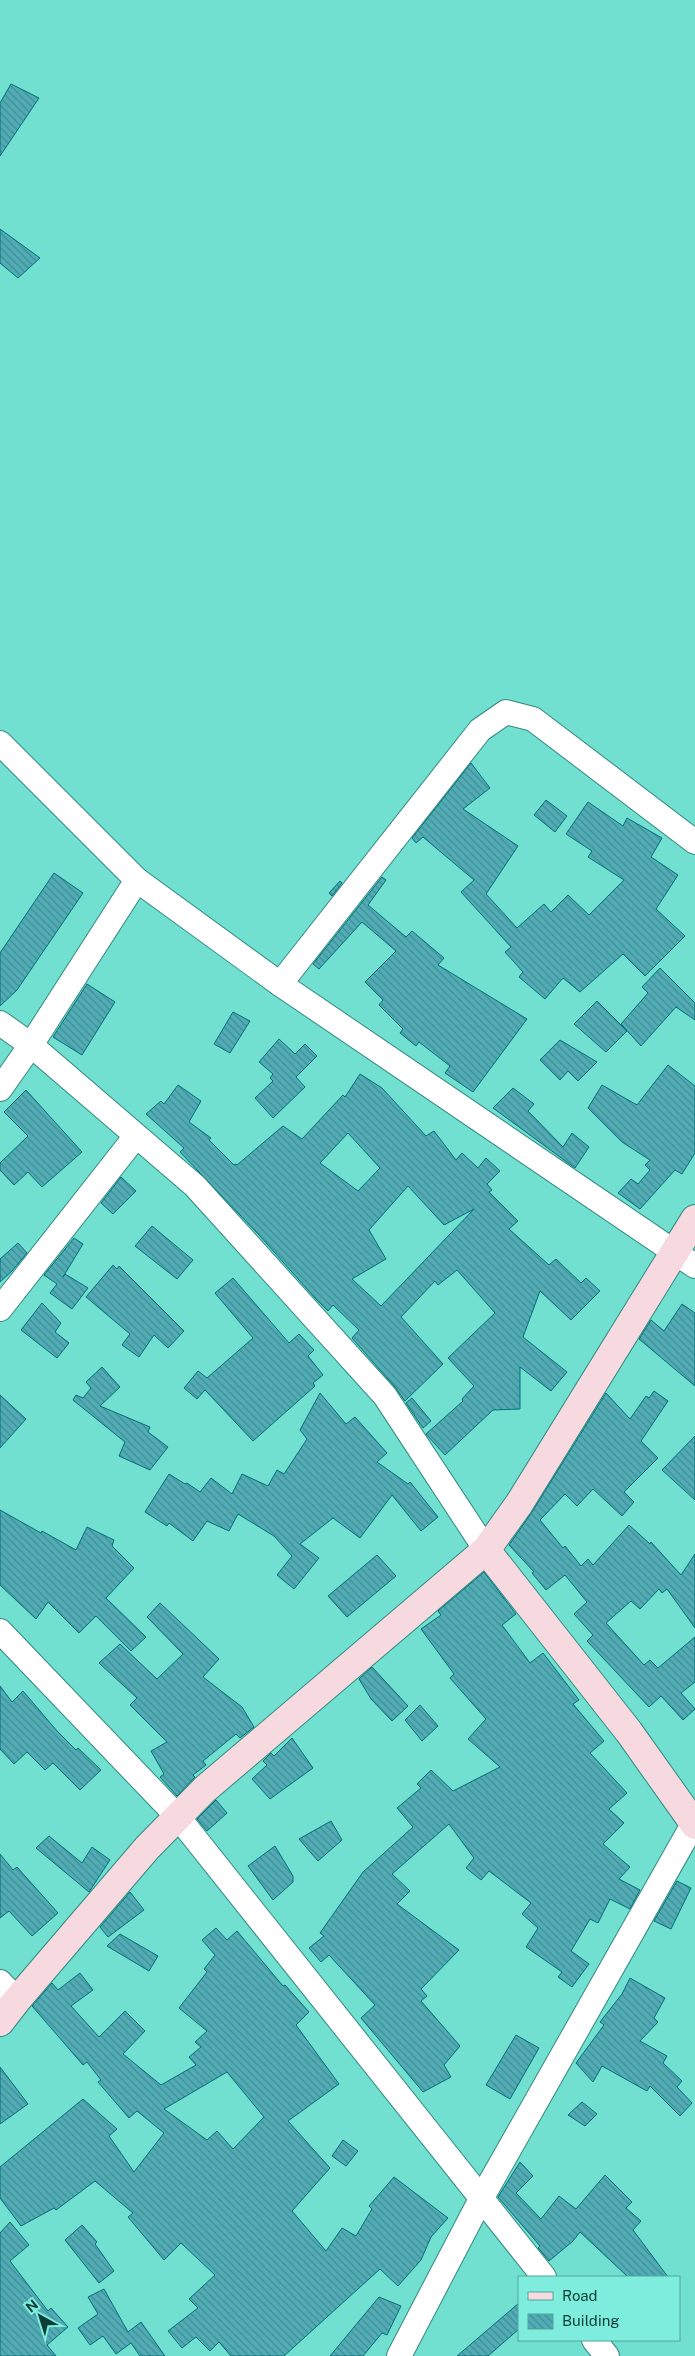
<svg xmlns="http://www.w3.org/2000/svg" width="695" height="2356" font-family="'Public Sans',sans-serif">
<defs>
<pattern id="building-back-hatch" width="6" height="6" patternUnits="userSpaceOnUse" patternTransform="scale(1.25)"><rect width="6" height="6" fill="#51acb5"/><path d="M-1 5l2 2M0 0l6 6M5-1l2 2" fill="none" stroke="#428d94"/></pattern>
</defs>
<rect width="100%" height="100%" fill="#71e0d1"/>
<!-- building -->
<g fill="url(#building-back-hatch)" stroke="#036e77" fill-rule="evenodd">
<path d="M11,84L39,98L0,156V103Z"/>
<path d="M0,229L40,258L18,278L0,263Z"/>
<path d="M471,763L490,788L463,809L518,846L486,894L517,928L544,904L551,912L568,895L589,915L624,880L588,857L592,851L566,834L588,802L623,826L627,818L662,838L651,857L678,875L656,909L685,936L645,976L623,954L580,992L563,978L545,999L519,977L523,972L505,952L511,947L461,892L474,880L423,837L416,843L412,838Z"/>
<path d="M546,800L567,816L555,832L534,815Z"/>
<path d="M54,873L83,893L17,990L0,1006V953Z"/>
<path d="M382,877L386,880L368,905L406,937L412,931L444,958L438,965L527,1019L473,1092L445,1073L450,1066L419,1042L416,1046L400,1033L403,1029L379,1005L383,1000L365,982L396,951L362,922L319,969L313,964Z"/>
<path d="M340,881L342,883L332,896L329,893Z"/>
<path d="M660,968L695,1003V1020L676,1007L641,1046L621,1024L648,993L642,987Z"/>
<path d="M87,984L115,1002L82,1055L53,1037Z"/>
<path d="M597,1001L627,1031L606,1052L574,1024Z"/>
<path d="M233,1012L250,1021L230,1053L214,1044Z"/>
<path d="M279,1039L295,1054L305,1044L317,1056L296,1077L305,1087L273,1118L255,1098L273,1081L270,1078L273,1074L259,1062Z"/>
<path d="M560,1040L597,1062L578,1081L568,1071L560,1080L540,1060Z"/>
<path d="M668,1065L695,1086V1153L682,1174L675,1170L640,1209L618,1193L631,1179L638,1184L650,1170L645,1165L650,1160L622,1142L588,1108L602,1085L637,1105Z"/>
<path d="M360,1074L382,1088L426,1136L434,1131L456,1160L462,1153L478,1168L486,1158L500,1171L487,1184L492,1190L489,1192L518,1221L509,1229L549,1265L556,1259L581,1283L586,1278L600,1291L571,1320L540,1291L523,1337L567,1372L551,1391L520,1367V1409L493,1410L445,1455L426,1434L463,1401L462,1399L474,1386L448,1358L495,1313L457,1270L438,1285L435,1281L401,1317L443,1364L405,1401L395,1387L352,1338L359,1330L333,1305L328,1311L316,1299L259,1235L180,1152L184,1148L146,1114L161,1101L164,1104L178,1085L201,1101L189,1122L211,1138L209,1140L234,1165L236,1164L237,1165L283,1126L302,1139L343,1095L345,1097ZM348,1133L380,1168L358,1191L320,1163ZM408,1186L444,1225L474,1209L381,1306L352,1279L386,1259L369,1230Z"/>
<path d="M513,1088L534,1104L528,1111L563,1147L572,1133L589,1147L575,1168L493,1108Z"/>
<path d="M26,1090L82,1152L42,1187L28,1172L14,1185L0,1170V1163L28,1136L4,1112Z"/>
<path d="M121,1177L136,1191L113,1214L101,1203Z"/>
<path d="M152,1226L193,1260L177,1279L135,1246Z"/>
<path d="M74,1238L83,1244L63,1277L65,1274L88,1288L72,1309L50,1293L57,1284L44,1275Z"/>
<path d="M18,1243L27,1253L12,1271L0,1282V1259Z"/>
<path d="M113,1265L117,1269L119,1266L184,1331L168,1348L154,1335L139,1357L122,1345L130,1334L86,1297Z"/>
<path d="M233,1278L289,1343L299,1334L314,1350L308,1356L323,1375L313,1383L315,1386L253,1441L205,1390L197,1399L184,1388L198,1371L207,1378L253,1338L215,1293Z"/>
<path d="M42,1303L61,1323L55,1332L69,1343L57,1358L21,1330Z"/>
<path d="M682,1304L695,1313V1386L639,1339L651,1320L664,1331Z"/>
<path d="M102,1367L120,1387L100,1406L150,1427L148,1432L168,1447L150,1470L119,1456L125,1442L73,1400L76,1395L83,1398L91,1388L86,1382Z"/>
<path d="M654,1391L668,1401L641,1441L658,1458L624,1492L634,1502L622,1516L593,1489L577,1506L565,1494L540,1520L563,1548L565,1546L581,1566L588,1559L593,1565L629,1525L650,1544L651,1542L681,1575L695,1554V1628L667,1589L662,1593L659,1589L640,1609L631,1601L606,1623L644,1665L650,1660L658,1668L695,1637V1682L681,1693L695,1709L683,1720L661,1696L649,1707L587,1641L593,1635L574,1614L587,1602L565,1575L546,1590L532,1573L534,1572L509,1545L532,1512L606,1393L630,1419L646,1396L649,1398Z"/>
<path d="M320,1393L346,1424L355,1417L387,1453L377,1462L408,1484L410,1482L438,1517L421,1531L392,1495L360,1538L333,1518L300,1544L319,1558L294,1589L277,1575L292,1556L274,1536L238,1514L229,1531L207,1521L193,1541L169,1523L167,1526L145,1512L169,1474L185,1484L187,1483L200,1492L211,1478L232,1494L242,1474L268,1486L277,1470L284,1474L307,1439L300,1430Z"/>
<path d="M0,1395L26,1419L0,1448Z"/>
<path d="M412,1398L431,1421L423,1428L406,1403Z"/>
<path d="M695,1436V1500L662,1470Z"/>
<path d="M0,1510L41,1533L42,1531L76,1550L87,1527L114,1540L112,1546L134,1568L106,1598L146,1637L131,1651L96,1616L79,1633L48,1602L36,1619L0,1585Z"/>
<path d="M377,1555L396,1576L347,1617L328,1596Z"/>
<path d="M484,1572L516,1614L502,1625L530,1663L543,1653L579,1700L573,1704L604,1741L590,1753L627,1793L609,1809L624,1823L603,1844L630,1867L619,1879L640,1890L630,1909L610,1899L598,1923L590,1919L571,1951L589,1964L572,1987L558,1977L562,1972L526,1947L538,1928L522,1914L531,1903L489,1871L481,1880L466,1868L474,1858L449,1824L392,1874L410,1891L397,1904L459,1950L421,1989L427,1996L421,2001L460,2046L444,2065L451,2077L423,2092L361,2018L375,2005L329,1955L321,1962L309,1948L324,1936L320,1933L363,1872L413,1827L397,1808L421,1788L417,1784L431,1770L453,1791L500,1767L468,1739L486,1719L450,1678L454,1674L421,1629L441,1615L438,1611Z"/>
<path d="M160,1603L219,1659L203,1677L242,1707L254,1727L240,1738L236,1734L203,1761L206,1765L193,1775L195,1777L177,1796L160,1777L164,1774L151,1751L167,1742L130,1705L137,1698L99,1663L120,1644L157,1679L183,1654L147,1617Z"/>
<path d="M372,1667L408,1706L392,1721L371,1699L359,1679Z"/>
<path d="M0,1686L12,1702L23,1691L57,1731L76,1750L78,1748L101,1770L80,1790L53,1763L45,1770L27,1752L14,1764L0,1749Z"/>
<path d="M420,1705L438,1726L422,1741L405,1720Z"/>
<path d="M292,1738L313,1768L270,1799L252,1779L267,1765L263,1761L271,1753L274,1756Z"/>
<path d="M216,1800L227,1813L207,1831L197,1819Z"/>
<path d="M331,1821L342,1840L318,1861L299,1839Z"/>
<path d="M49,1836L82,1863L92,1847L110,1860L89,1892L36,1848Z"/>
<path d="M275,1846L293,1876V1882L273,1900L248,1866Z"/>
<path d="M0,1854L13,1870L17,1867L58,1913L32,1936L9,1911L0,1918Z"/>
<path d="M677,1881L691,1888L671,1929L654,1921Z"/>
<path d="M130,1892L144,1910L108,1937L100,1927Z"/>
<path d="M216,1928L227,1940L237,1931L283,1986L285,1985L309,2012L296,2025L339,2084L288,2121L330,2168L292,2211L326,2251L342,2228L356,2236L372,2209L369,2206L394,2177L448,2218L431,2237L421,2260L398,2286L380,2269L284,2356H231L219,2342L210,2351L196,2337L182,2348L168,2331L198,2308L189,2299L215,2275L181,2243L164,2260L128,2217L133,2213L95,2181L56,2210L54,2208L21,2226L0,2198V2167L83,2099L117,2129L109,2136L134,2172L164,2133L137,2111L129,2118L98,2082L101,2080L87,2062L83,2065L32,2006L52,1983L58,1990L80,1973L93,1990L71,2006L99,2037L125,2011L145,2031L123,2054L161,2085L196,2065L189,2057L201,2047L195,2042L207,2031L179,2008L207,1972L204,1969L215,1955L202,1940ZM227,2072L264,2117L233,2149L217,2131L207,2140L164,2109Z"/>
<path d="M120,1934L158,1956L149,1971L107,1946Z"/>
<path d="M630,1978L665,1998L654,2018L658,2022L640,2041L667,2056L663,2063L682,2081L677,2087L692,2103L680,2116L650,2086L647,2091L602,2066L593,2082L576,2063L604,2025L600,2022L622,1994Z"/>
<path d="M516,2035L539,2048L510,2099L486,2085Z"/>
<path d="M0,2067L28,2104L0,2124Z"/>
<path d="M582,2102L597,2114L585,2126L568,2115Z"/>
<path d="M343,2140L358,2151L346,2166L332,2156Z"/>
<path d="M520,2162L533,2176L516,2193L541,2219L559,2196L576,2209L605,2175L632,2202L626,2208L641,2221L633,2230L668,2277H628L580,2232L573,2241L549,2261L538,2248L540,2246L498,2197Z"/>
<path d="M10,2222L29,2245L10,2261L48,2311L51,2308L68,2327L47,2345L56,2356H0V2233Z"/>
<path d="M82,2225L97,2242L95,2244L114,2271L99,2283L65,2240Z"/>
<path d="M104,2289L128,2332L141,2322L165,2356H140L131,2343L116,2354L103,2336L90,2345L78,2328L98,2314L88,2297Z"/>
<path d="M379,2297L401,2306L387,2335L382,2333L363,2356H330Z"/>
<path d="M519,2303V2329L488,2356H457Z"/>
</g>
<g fill="none" stroke-linecap="round" stroke-linejoin="round">
<!-- street casing -->
<g stroke="#33897f" stroke-width="26">
<g id="street">
<path d="M0,743L137,880L280,984L695,1266"/>
<path d="M280,984L480,730L506,712L533,719L695,842"/>
<path d="M0,1023L31,1045L195,1186L385,1396L486,1550"/>
<path d="M0,1089L31,1045L137,880"/>
<path d="M0,1309L136,1136"/>
<path d="M0,1631L178,1817L544,2277"/>
<path d="M0,1982L17,2000"/>
<path d="M594,2340L607,2356"/>
<path d="M399,2356L481,2199L695,1821"/>
</g>
</g>
<!-- secondary casing -->
<g stroke="#33897f" stroke-width="30">
<g id="secondary">
<path d="M486,1550L629,1732L695,1825"/>
<path d="M0,2022L17,2000L147,1848L205,1789L486,1550L519,1504L695,1219"/>
</g>
</g>
<!-- street -->
<use href="#street" stroke="#fff" stroke-width="24"/>
<!-- secondary -->
<use href="#secondary" stroke="#f7d9e0" stroke-width="28"/>
</g>
<!-- legend -->
<rect x="518" y="2276" width="162" height="65" fill="#7fedde" stroke="#51a79c"/>
<rect x="528" y="2292" width="25" height="8" fill="#f7d9e0" stroke="#51a79c"/>
<text x="562" y="2301" font-size="15" fill="#0c3e38">Road</text>
<rect x="528" y="2314" width="25" height="15" fill="url(#building-back-hatch)" stroke="#51a79c"/>
<text x="562" y="2326" font-size="15" fill="#0c3e38">Building</text>
<!-- north arrow -->
<g transform="translate(40 2316) rotate(321)" stroke="#7fedde" stroke-width="4" paint-order="stroke">
<path d="M0-4L9 19L0 12L-9 19Z" fill="#0c3e38"/>
<text y="-8" font-size="14" font-weight="bold" text-anchor="middle" fill="#0c3e38">N</text>
</g>
</svg>
